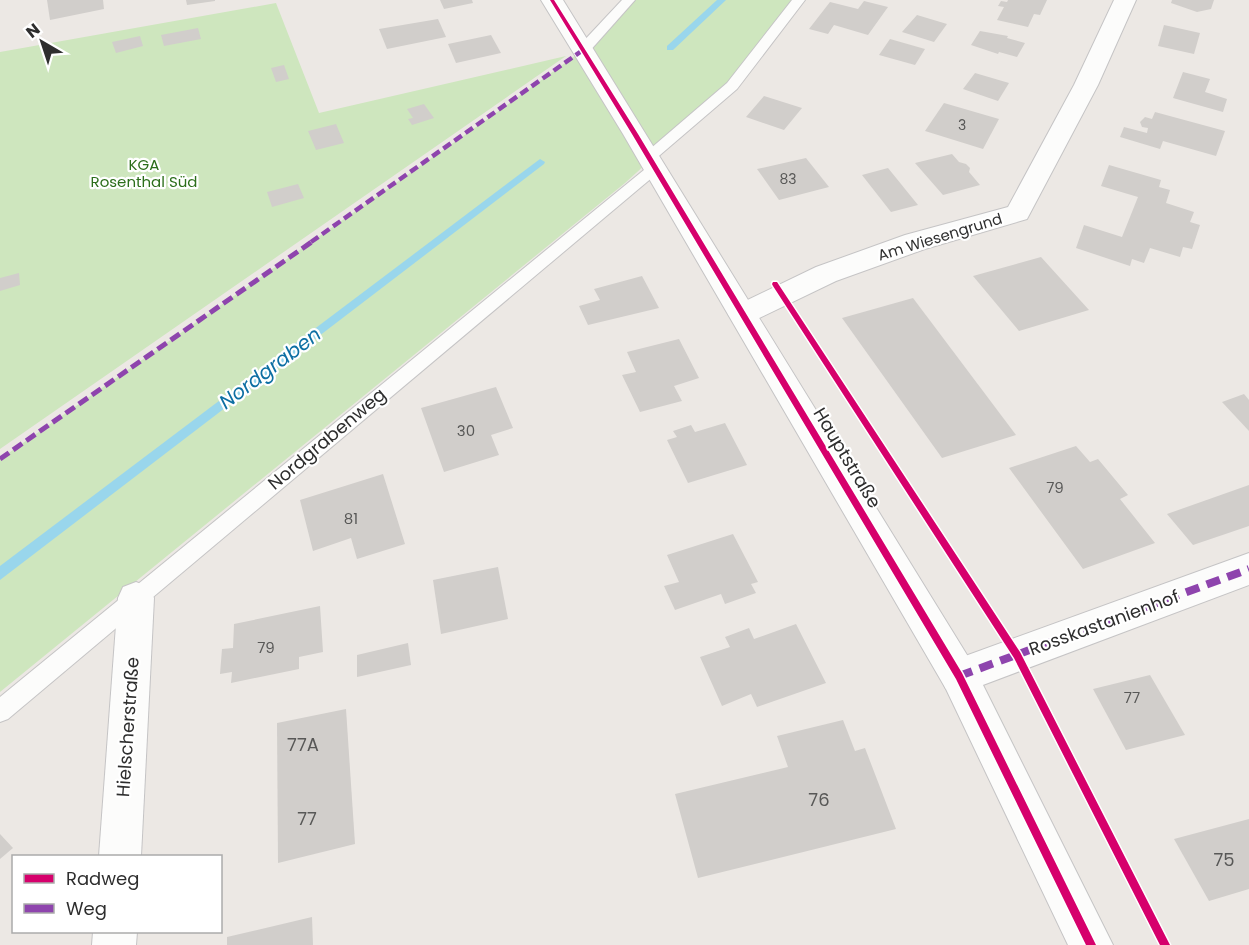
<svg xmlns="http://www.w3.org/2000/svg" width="1249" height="945" font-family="Poppins,sans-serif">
<rect width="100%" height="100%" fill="#ece8e4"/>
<!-- green -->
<g fill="#cee6be">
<path d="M627,0H795L732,86L625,183L0,692V459L486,120L583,50Z"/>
<path d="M276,3L319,113L566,56L0,449V52Z"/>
</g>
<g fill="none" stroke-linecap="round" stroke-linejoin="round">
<!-- stream -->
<g fill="#99d6ec" fill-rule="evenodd">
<path d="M717,0H726L673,50H667V46Z"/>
<path d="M540,159L545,162L544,164L0,580V566Z"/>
</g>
</g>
<!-- building -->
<g fill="#d1cecb">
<path d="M47,0H103L104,9L50,20Z"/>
<path d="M186,0H215V1L187,5Z"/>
<path d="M440,0H472L473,3L444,9Z"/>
<path d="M1008,0H1047L1040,15L1034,14L1028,27L997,20L1004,7L998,6L1001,1L1007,2Z"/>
<path d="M1172,0H1214L1211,9L1197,12L1171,3Z"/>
<path d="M864,1L888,7L868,35L834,25L828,34L809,29L830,2L858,9Z"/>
<path d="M917,15L947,24L934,42L902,32Z"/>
<path d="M438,19L446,37L387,49L379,29Z"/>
<path d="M1164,25L1200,33L1194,54L1158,46Z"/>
<path d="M198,28L201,39L164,46L161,35Z"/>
<path d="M980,31L1008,36L1007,38L1025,43L1017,57L999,52L998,54L971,45Z"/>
<path d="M491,35L501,53L456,63L448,44Z"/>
<path d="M140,36L143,46L116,53L112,42Z"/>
<path d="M890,39L925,49L915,65L879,55Z"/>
<path d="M284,65L289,79L276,82L271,68Z"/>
<path d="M1183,72L1210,79L1205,92L1227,99L1223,112L1173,98Z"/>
<path d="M975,73L1009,83L998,101L963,89Z"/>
<path d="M764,96L802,108L784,130L746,117Z"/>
<path d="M944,103L999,119L983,149L925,131Z"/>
<path d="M424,104L434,118L412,125L408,119L413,118L407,109Z"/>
<path d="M1155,112L1225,131L1216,156L1163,141L1160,149L1120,137L1124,127L1147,133L1148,128L1142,127L1140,122L1145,117L1152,119Z"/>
<path d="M336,124L344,143L316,150L308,131Z"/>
<path d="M952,154L959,162L966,164L970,168L969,172L980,185L943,195L915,163Z"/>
<path d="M806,158L829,187L779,200L757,169Z"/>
<path d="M1109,165L1161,180L1159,187L1170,190L1166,203L1194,212L1190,222L1200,225L1192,249L1183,247L1180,257L1150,248L1144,263L1132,259L1130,266L1076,248L1084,225L1122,237L1138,197L1101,186Z"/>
<path d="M888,168L918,205L891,212L862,175Z"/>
<path d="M298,184L304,198L272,207L267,192Z"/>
<path d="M1041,257L1089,310L1019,331L973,276Z"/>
<path d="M19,273L20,285L0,291V278Z"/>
<path d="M642,276L659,308L588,325L579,306L600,300L594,289Z"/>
<path d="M913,298L1016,435L942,458L842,318Z"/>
<path d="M679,339L699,378L674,386L682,401L640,412L622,375L636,372L627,352Z"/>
<path d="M496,387L513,428L491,435L499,455L444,472L421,408Z"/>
<path d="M1244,394L1249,400V431L1222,402Z"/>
<path d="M725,423L747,465L688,483L667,440L677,437L673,431L691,425L695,432Z"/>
<path d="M1076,446L1090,462L1098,459L1128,495L1120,499L1155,543L1083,569L1009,468Z"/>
<path d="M383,474L405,544L357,559L351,538L313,551L300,500Z"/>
<path d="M1249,485V526L1193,545L1167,514Z"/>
<path d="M733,534L758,582L751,584L756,593L725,604L721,594L675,610L664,586L679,582L667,555Z"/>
<path d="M498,567L508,619L441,634L433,580Z"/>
<path d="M320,606L323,652L299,657V669L231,683L232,672L220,674L222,649L233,648L234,624Z"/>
<path d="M796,624L826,683L757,707L751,694L722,706L700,657L730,647L725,637L749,628L754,639Z"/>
<path d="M408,643L411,665L357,677V655Z"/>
<path d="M1150,675L1185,735L1126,750L1093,689Z"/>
<path d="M346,709L355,844L278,863L277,723Z"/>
<path d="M843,720L855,751L865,748L896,829L698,878L675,794L788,767L777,736Z"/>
<path d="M1249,819V889L1209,901L1174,839Z"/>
<path d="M0,834L13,848L0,859Z"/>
<path d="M312,917L313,945H227V937Z"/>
</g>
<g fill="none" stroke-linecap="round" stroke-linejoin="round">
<!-- service casing -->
<g stroke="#c5c4c5" stroke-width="2">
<g id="service">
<path d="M622,0H635L588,53H578L576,50L578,47Z"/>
<path d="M792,0H805L737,89L653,161H643L641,158L643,155L727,83Z"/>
<path d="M655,163L663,168L660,171L8,719L0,722V697L650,165Z"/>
</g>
</g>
<!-- minor casing -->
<g stroke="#c5c4c5" stroke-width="2">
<g id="minor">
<path d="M1114,0H1136L1098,85L1027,219L925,249L836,281L753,321L743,325L733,321L728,314L733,307L816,267L905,235L1008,207L1074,85Z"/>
<path d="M1249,553V585L959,694L946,689L940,676L946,663Z"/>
<path d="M136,582L149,587L154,598L141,856H99L118,598L123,587Z"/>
<path d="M93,932H137L136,945H92Z"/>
</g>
</g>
<!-- secondary casing -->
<g stroke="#c5c4c5" stroke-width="2">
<path id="secondary" d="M541,0H563L972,663L1113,945H1068L946,689L623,134Z"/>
</g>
<!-- service -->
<use href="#service" fill="#fcfcfb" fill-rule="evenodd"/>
<!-- minor -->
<use href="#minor" fill="#fcfcfb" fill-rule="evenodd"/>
<!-- secondary -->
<use href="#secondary" fill="#fcfcfb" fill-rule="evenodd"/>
<!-- quiet-far2 -->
<path stroke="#8e44ad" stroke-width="4.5" stroke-dasharray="9 4.5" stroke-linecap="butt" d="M311,242L583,50"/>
<!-- quiet-far1 -->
<path stroke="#8e44ad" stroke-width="5" stroke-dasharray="11 5" stroke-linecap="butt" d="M0,459L313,241"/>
<!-- quiet -->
<path stroke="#8e44ad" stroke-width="8" stroke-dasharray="14 8" stroke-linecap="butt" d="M959,676L1249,569"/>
<!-- cycleway casing -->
<g stroke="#fff" stroke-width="3">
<g id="cycleway">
<path d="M550,0H554L638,134L962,673L1096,945H1086L956,679L632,134Z"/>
<path d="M773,282H777L1020,652L1170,945H1160L1014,658L773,286L772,284Z"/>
</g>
</g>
<!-- cycleway -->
<use href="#cycleway" fill="#d6006c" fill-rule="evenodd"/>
</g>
<g text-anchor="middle" stroke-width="4.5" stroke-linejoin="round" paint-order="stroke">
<!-- far-number labels -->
<g font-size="14" fill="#585857">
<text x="962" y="130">3</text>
<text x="788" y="184">83</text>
</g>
<!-- far-park labels -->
<g font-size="15" fill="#2c6e1b" stroke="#fff">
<text x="144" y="170">KGA<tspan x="144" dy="17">Rosenthal Süd</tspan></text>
</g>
<!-- far-street labels -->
<g font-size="15" fill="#2e2e2e" stroke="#fff">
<text transform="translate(940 237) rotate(-17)" y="5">Am Wiesengrund</text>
</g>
<!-- number labels -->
<g font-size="15" fill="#585857">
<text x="466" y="436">30</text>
<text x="1055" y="493">79</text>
<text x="351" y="524">81</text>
<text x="266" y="653">79</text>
<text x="1132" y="703">77</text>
</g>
<!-- street labels -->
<g font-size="18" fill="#2e2e2e" stroke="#fff">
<text transform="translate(327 439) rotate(-40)" y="6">Nordgrabenweg</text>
<text transform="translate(847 458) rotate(59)" y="6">Hauptstraße</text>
<text transform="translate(1104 623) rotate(-20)" y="6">Rosskastanienhof</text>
<text transform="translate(128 727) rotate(-86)" y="6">Hielscherstraße</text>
</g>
<!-- near-number labels -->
<g font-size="18" fill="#585857">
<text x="303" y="751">77A</text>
<text x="819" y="806">76</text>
<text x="307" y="825">77</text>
<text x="1224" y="866">75</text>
</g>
<!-- water labels -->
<g font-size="20" font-style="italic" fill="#0d6fa3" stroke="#fff">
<text transform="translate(270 368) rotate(-37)" y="7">Nordgraben</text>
</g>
</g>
<!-- legend -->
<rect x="12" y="855" width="210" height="78" fill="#ffffff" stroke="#ababab" stroke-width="1.5"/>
<rect x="24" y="874" width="30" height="9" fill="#d6006c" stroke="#ababab" stroke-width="1.5"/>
<text x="66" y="885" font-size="18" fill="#2e2e2e">Radweg</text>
<rect x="24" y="904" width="30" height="9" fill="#8e44ad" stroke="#ababab" stroke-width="1.5"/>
<text x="66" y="915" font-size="18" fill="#2e2e2e">Weg</text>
<!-- north arrow -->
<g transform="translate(42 42) rotate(321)" stroke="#ffffff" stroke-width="4.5" paint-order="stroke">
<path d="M0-4.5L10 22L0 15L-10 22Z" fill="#2e2e2e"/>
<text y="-9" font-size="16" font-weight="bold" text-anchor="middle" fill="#2e2e2e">N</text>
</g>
</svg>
